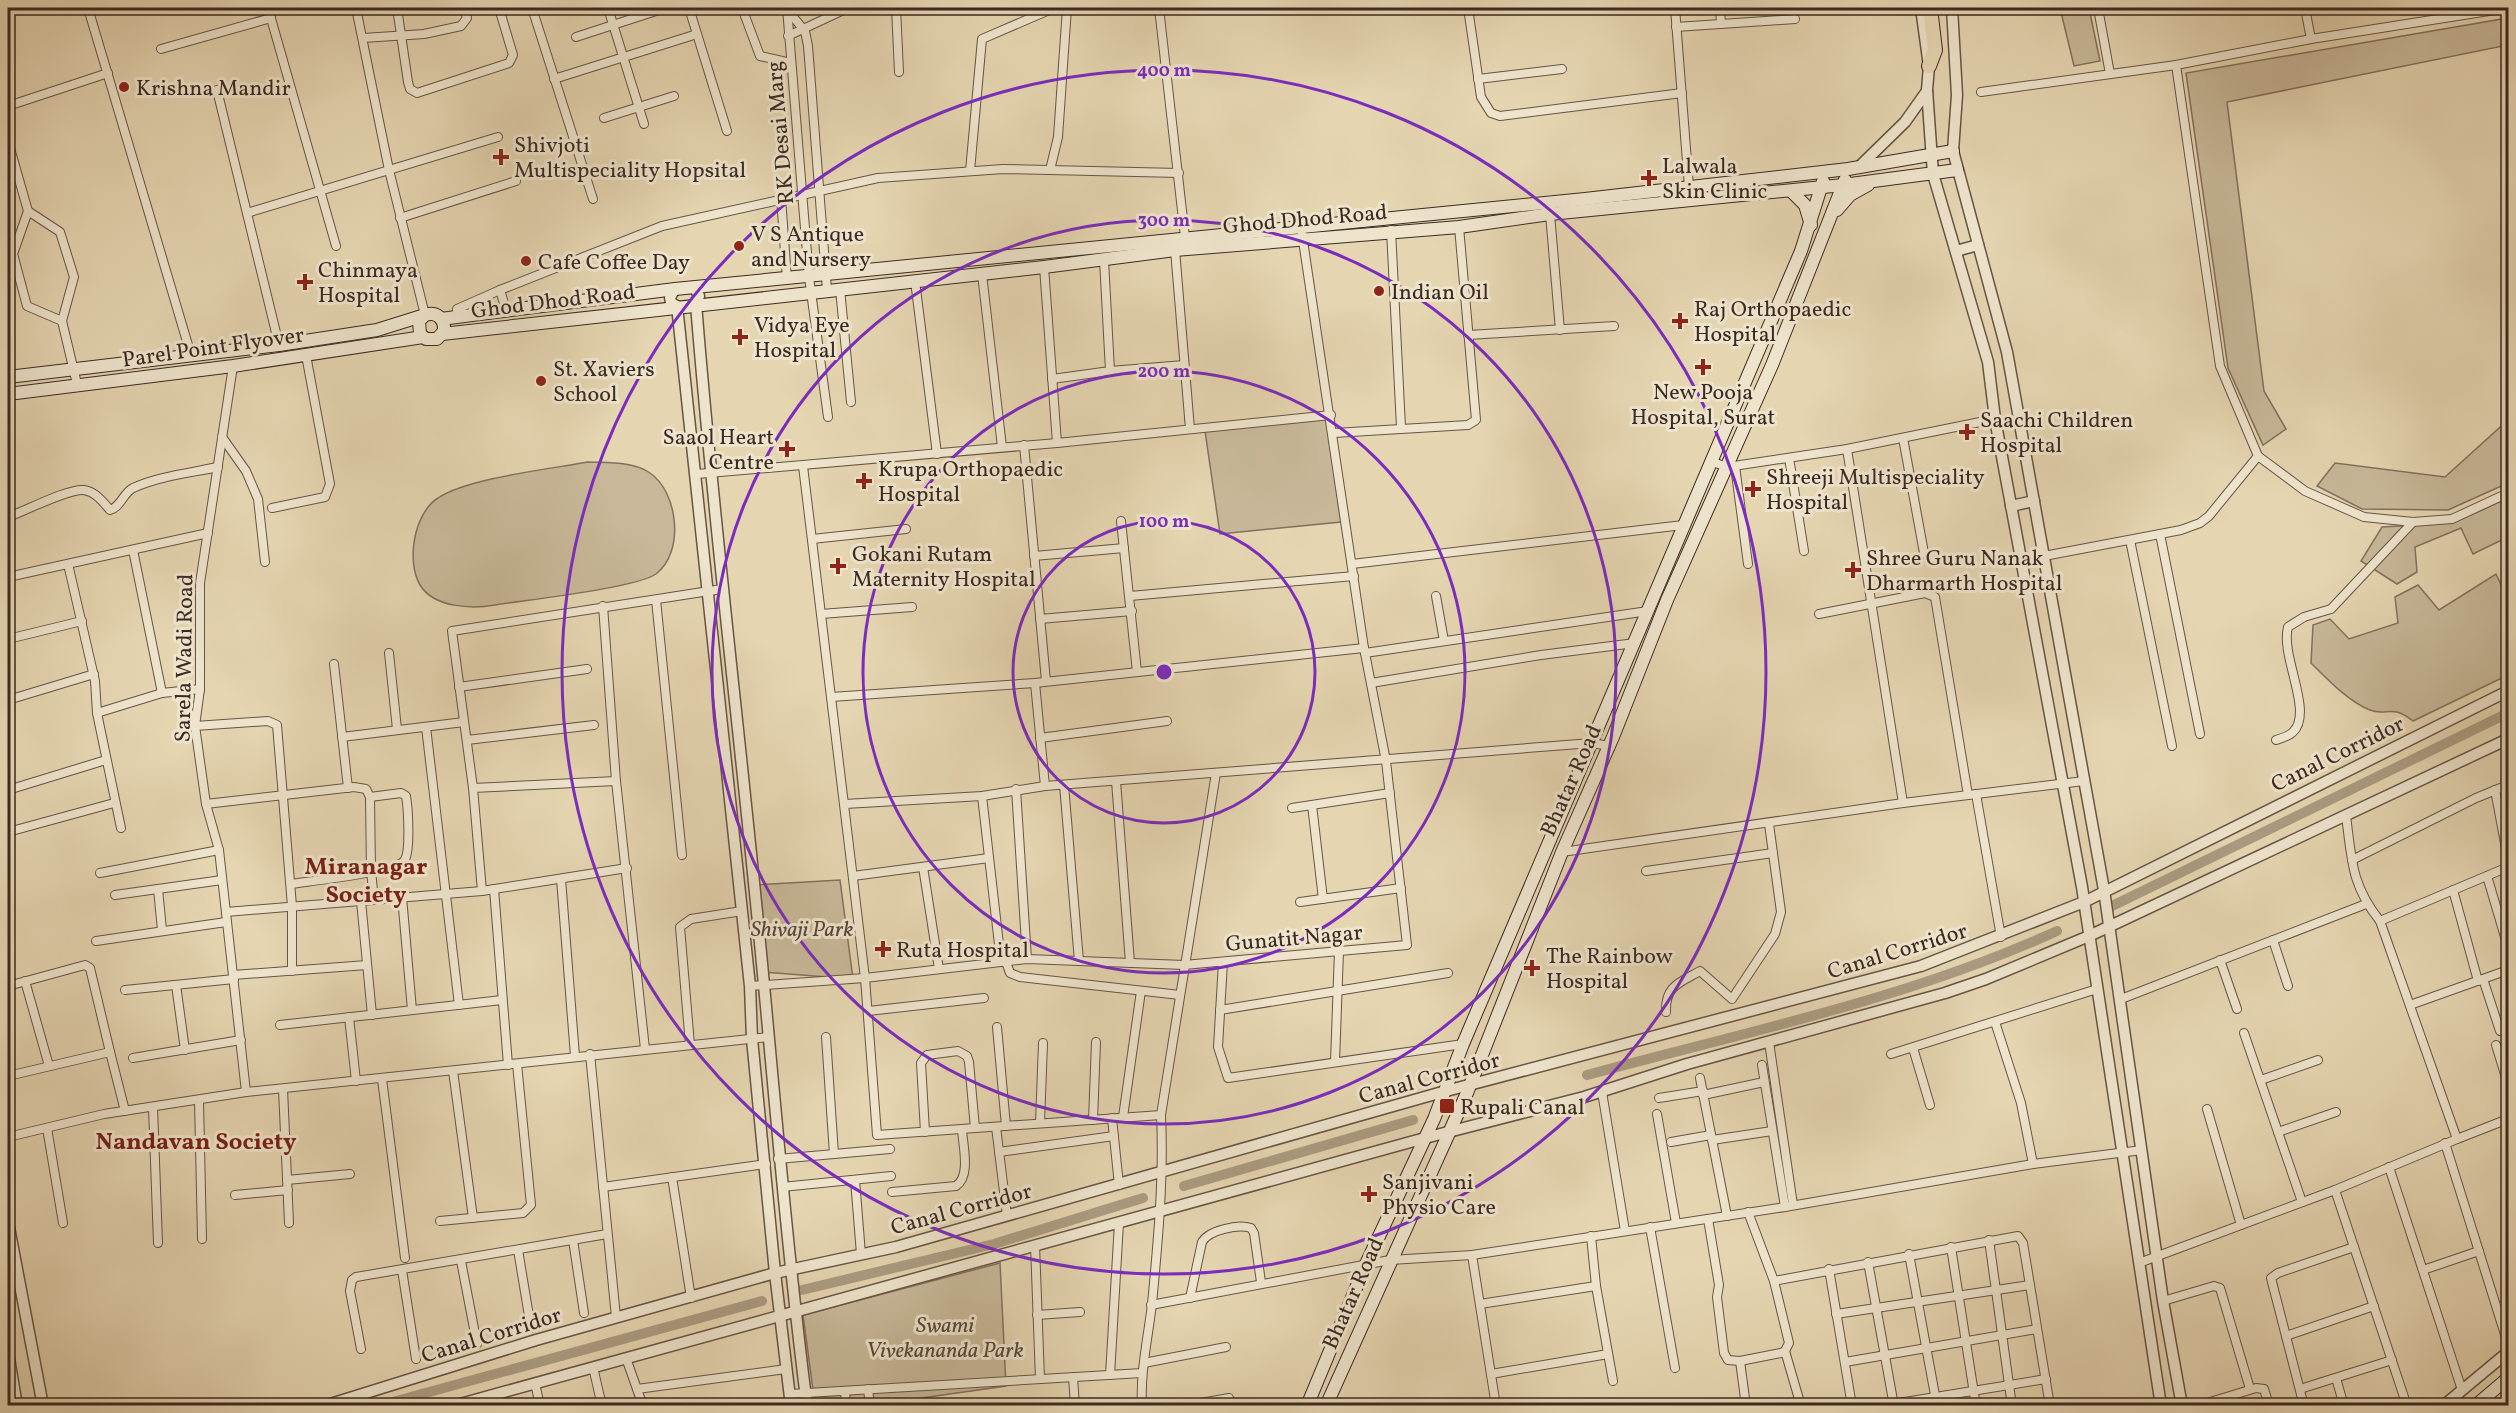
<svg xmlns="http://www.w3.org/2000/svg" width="2516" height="1413" font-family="Vollkorn,serif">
<rect width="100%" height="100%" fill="#e5d5b1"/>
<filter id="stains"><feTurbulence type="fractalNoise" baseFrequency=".00333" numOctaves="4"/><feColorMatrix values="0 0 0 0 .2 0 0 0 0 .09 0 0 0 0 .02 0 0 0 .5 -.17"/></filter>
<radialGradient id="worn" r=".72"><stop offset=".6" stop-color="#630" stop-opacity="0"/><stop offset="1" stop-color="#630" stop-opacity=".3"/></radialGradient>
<!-- green -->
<g fill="#c8b899" stroke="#82705e" stroke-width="1.5">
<path d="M2060,8H2089L2100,61L2074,66Z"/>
<path d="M2508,18V45L2227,102L2264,391L2286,429L2263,445L2228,368L2186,73Z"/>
<path d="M1327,419L1341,522L1220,534L1205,431Z"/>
<path d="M2508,420V483L2448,510L2362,509L2317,486L2335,463L2445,477Z"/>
<path d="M588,462C607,463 634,461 650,473C678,492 685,552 656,574C636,588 526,600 495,605C472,609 434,608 420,585C406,561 414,513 438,498C468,478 550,469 588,462Z"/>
<path d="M2508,498V537L2473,554L2461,528L2415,547L2417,572L2397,584L2361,561L2382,527L2453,523Z"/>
<path d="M2496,574L2508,600V675L2413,721C2390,703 2388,717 2370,710C2349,702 2326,678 2311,663L2313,625L2330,619L2349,639L2398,623L2395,597L2418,585L2439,610Z"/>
<path d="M840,880L853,979L763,972L754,885Z"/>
<path d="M1000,1263L1006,1386L872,1405H815L803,1315Z"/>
</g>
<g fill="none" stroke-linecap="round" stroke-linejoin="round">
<!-- canal -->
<g stroke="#ab9b81" stroke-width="10">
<path d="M2110,907L2508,713"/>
<path d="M1587,1075C1745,1032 1908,999 2057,931"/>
<path d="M1184,1186L1413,1120"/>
<path d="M802,1290L994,1244L1143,1198"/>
<path d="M378,1406L762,1301"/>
</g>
<!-- minor casing -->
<g stroke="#665446" stroke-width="10">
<g id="minor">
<path d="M88,8L191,355"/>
<path d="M268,8L336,246"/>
<path d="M356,8L389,170L425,315"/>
<path d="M397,8L408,82L410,89L417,93L509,63L513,55L499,8"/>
<path d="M532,8L593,199"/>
<path d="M608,8L644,124"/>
<path d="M689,8L727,131"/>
<path d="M742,8L760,56L791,63"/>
<path d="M787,8L809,277L828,417"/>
<path d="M896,8L899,72"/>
<path d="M1159,8L1185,237"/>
<path d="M1468,8L1481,97L1491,113L1500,116L1682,93"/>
<path d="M1675,8L1689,187"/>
<path d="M1720,8L1721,24"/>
<path d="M2098,8L2110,74"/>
<path d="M2305,8L2311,39"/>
<path d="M788,11L805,31L808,46L827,290"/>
<path d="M1676,27L1795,19"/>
<path d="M788,36L848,8"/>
<path d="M576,37L656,11"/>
<path d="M363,38L424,34L461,26L467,18L464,8"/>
<path d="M161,49L271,18"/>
<path d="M2176,65L2220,366L2258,456L2305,491L2364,517L2413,522L2452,519L2508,493"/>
<path d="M554,79L697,34"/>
<path d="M1478,79L1562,69"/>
<path d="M217,90L279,345"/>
<path d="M1981,92L2176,65L2311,39L2508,8"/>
<path d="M8,106L108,73"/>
<path d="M604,118L674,96"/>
<path d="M8,141L28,211L13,254L27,306L62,321L77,384"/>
<path d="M1050,170L1058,137L1067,8"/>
<path d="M970,171L982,39L1054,8"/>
<path d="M781,198L787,279"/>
<path d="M28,211L60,232L74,277L62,321"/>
<path d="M247,213L498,137"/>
<path d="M1550,214L1560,330"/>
<path d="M400,218L516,181"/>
<path d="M1391,230L1401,427"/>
<path d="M1175,250L1190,429"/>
<path d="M1044,267L1057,443"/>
<path d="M982,274L1002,447"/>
<path d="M915,281L937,454"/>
<path d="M840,289L851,402"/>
<path d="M506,310L500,290L662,226L878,178L1003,169L1179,173"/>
<path d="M456,317L457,309L500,290"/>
<path d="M1468,335L1614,326"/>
<path d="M233,366L200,583V689L195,726L206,804L219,850L246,1092"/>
<path d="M1110,371L1184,365"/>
<path d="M1052,379L1110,371L1104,260"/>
<path d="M1334,433L1468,425L1476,420L1459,227"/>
<path d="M222,437L246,471L258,499L265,562"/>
<path d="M1903,438L1924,553"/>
<path d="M1024,445L1046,681"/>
<path d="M1847,449L1903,803"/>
<path d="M1789,458L1804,551"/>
<path d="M1710,461L1727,467L1847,449L1995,419"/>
<path d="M803,466L865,978L877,1135L1161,1115"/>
<path d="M1735,466L1748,564"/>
<path d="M697,474L1057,443L1331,415"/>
<path d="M272,508L325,497L330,484L306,355"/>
<path d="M8,517C25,511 69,488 84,490C96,492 103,502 110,510C121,507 123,493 133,488C159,476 190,473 218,467"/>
<path d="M1121,521L1137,672"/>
<path d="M2160,534L2200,734"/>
<path d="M812,539L906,529"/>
<path d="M2130,540L2172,746"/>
<path d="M133,550L162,693"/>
<path d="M1034,556L1124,548"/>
<path d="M2044,556L2181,530L2200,523L2209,516L2258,456"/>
<path d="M68,564L95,681L97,713L121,828"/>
<path d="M1352,564L1683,525"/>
<path d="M8,577L208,533"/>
<path d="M1130,596L1354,576"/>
<path d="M1436,596L1444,641"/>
<path d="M656,600L682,855"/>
<path d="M603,606L616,781L645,1049"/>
<path d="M821,614L912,607"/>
<path d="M1819,614L1925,593L1935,597L1968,795"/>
<path d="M1040,619L1132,611"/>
<path d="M8,639L82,621"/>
<path d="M389,653L397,729"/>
<path d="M1365,653L1648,611"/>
<path d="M334,664L348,788"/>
<path d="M1035,683L1045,786"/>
<path d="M1371,683L1541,655L1635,643"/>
<path d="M459,687L587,669"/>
<path d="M831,697L1035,683L1364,648"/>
<path d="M8,700L94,674"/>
<path d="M97,713L162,693L200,689"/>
<path d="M195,726L268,721L277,725L292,906V971"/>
<path d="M426,727L459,1005"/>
<path d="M342,737L464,722"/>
<path d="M1040,738L1167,721"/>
<path d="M467,740L594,725"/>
<path d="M2276,740C2282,738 2289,736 2293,732C2314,712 2280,656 2288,627L2304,617L2331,609L2413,522"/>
<path d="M1116,781L1130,963"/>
<path d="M1064,785L1079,961"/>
<path d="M473,788L616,781"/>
<path d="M1016,789L1027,959"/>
<path d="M8,790L106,760"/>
<path d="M2495,790L2508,859"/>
<path d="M1976,794L2001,937"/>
<path d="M982,796L1001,962"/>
<path d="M206,804L354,787L366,789L370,797L371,871L374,900"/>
<path d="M845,804L982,796L1045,786L1592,743L1609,746"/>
<path d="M1312,805L1323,899"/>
<path d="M1292,808L1390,793"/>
<path d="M2346,816C2352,860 2351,885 2380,921"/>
<path d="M8,832L114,803"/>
<path d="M1562,852L1903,803L2084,781"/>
<path d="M2352,860L2476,798L2508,785"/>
<path d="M923,867L939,969"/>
<path d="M1646,871L1773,853"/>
<path d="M100,873L219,850"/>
<path d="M853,876L989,858"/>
<path d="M2487,876L2508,947"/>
<path d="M561,879L575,1056"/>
<path d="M291,884C310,881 395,872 404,861C411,853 408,808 406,796L401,793L370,797"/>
<path d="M158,889L162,930"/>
<path d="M494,889L508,1065"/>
<path d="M2453,890L2478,981"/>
<path d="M482,891L473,788L452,631L722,589"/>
<path d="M115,895L222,880"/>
<path d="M402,897L412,1010"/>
<path d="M361,901L372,1015"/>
<path d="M1300,902L1401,888"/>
<path d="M226,912L482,891L627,868"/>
<path d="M2273,940L2288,986"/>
<path d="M96,941L226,922"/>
<path d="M2220,960L2237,1009"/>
<path d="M1006,962L1010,973L1020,977L1180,995"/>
<path d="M1223,962L1218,1047L1228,1078L1463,1044"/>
<path d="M233,975L367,965"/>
<path d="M2483,979L2500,1031"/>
<path d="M25,981L49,1066"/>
<path d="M176,985L185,1050"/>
<path d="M8,986L85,965L90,968L110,1052L8,1076"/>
<path d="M750,986L865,978L1027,959L1184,965L1407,945L1386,761L1364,648L1302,234"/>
<path d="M125,990L234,979"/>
<path d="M2121,999L2366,904"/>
<path d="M2410,1005L2508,970"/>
<path d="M1220,1010L1448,973"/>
<path d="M868,1011L984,998"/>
<path d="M1666,1012C1665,986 1679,983 1700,971L1732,999L1775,934L1781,912L1769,824"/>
<path d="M349,1017L356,1081"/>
<path d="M1995,1022L2021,1103L2033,1164"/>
<path d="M280,1025L502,1000"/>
<path d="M997,1027L1006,1126"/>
<path d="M2244,1033L2302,1202"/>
<path d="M826,1037L834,1154"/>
<path d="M1769,1042L1793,1205"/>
<path d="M690,1045L680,927L691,919L742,911"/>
<path d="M2496,1045L2508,1084"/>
<path d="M1913,1048L1930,1105"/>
<path d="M110,1052L125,1111"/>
<path d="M590,1054L616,1317"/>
<path d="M1891,1054L2097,989"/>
<path d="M133,1058L241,1040"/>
<path d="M1335,1062L1339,951"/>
<path d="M8,1063L11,1075"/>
<path d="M1762,1065L1785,1207"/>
<path d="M453,1071L473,1218"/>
<path d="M1700,1078L1727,1216"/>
<path d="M382,1079L405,1258"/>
<path d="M2261,1080L2318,1060"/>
<path d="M283,1089L289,1223"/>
<path d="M1602,1092L1625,1231"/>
<path d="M1703,1095L1764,1082"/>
<path d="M1659,1098L1703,1091"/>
<path d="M199,1100L202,1239"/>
<path d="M153,1107L158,1243"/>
<path d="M2207,1109L2241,1225"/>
<path d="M1657,1114L1676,1223"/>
<path d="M1123,1117L1141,991"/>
<path d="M1112,1118L1119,1185"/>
<path d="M1093,1120L1096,1042"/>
<path d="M1040,1123L1043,1043"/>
<path d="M996,1127L1007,1216"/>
<path d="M47,1128L63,1223"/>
<path d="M925,1132L921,1063L927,1055L958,1051L967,1056L969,1062L975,1128"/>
<path d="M2278,1132L2336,1112"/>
<path d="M8,1137L104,1114L246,1092L768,1037"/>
<path d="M2457,1139L2508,1119"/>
<path d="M1712,1140L1772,1131"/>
<path d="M1671,1142L1711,1135"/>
<path d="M2445,1143L2508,1344"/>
<path d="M999,1152L1114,1136"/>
<path d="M778,1159L890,1149"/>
<path d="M2389,1167L2462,1390"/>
<path d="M672,1177L691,1298"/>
<path d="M287,1180L350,1174"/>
<path d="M855,1180L861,1254"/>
<path d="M603,1187L766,1164"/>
<path d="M782,1187L891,1176"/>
<path d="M2335,1190L2407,1406"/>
<path d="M892,1192L956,1186C971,1176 963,1146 962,1130"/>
<path d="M235,1195L288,1190"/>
<path d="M1708,1219L1719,1285L1717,1297L1724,1353L1728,1360L1740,1361L1781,1353L1785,1351L1789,1343L1774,1281L1748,1212"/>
<path d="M440,1221L523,1213L531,1205L517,1064"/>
<path d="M1650,1227L1675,1368"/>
<path d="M1591,1236L1596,1286L1613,1381"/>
<path d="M573,1240L584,1313"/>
<path d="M1989,1240L2012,1406"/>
<path d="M1035,1245L1040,1379"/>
<path d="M1951,1247L1976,1406"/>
<path d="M518,1250L531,1328"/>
<path d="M1909,1254L1937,1406"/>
<path d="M1472,1255L1496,1406"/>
<path d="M461,1261L477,1344"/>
<path d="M1868,1262L1894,1406"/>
<path d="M2139,1263L2335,1190L2457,1139L2380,921L2508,867"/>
<path d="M1829,1269L1852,1406"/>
<path d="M402,1270L416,1359"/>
<path d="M2423,1270L2479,1251"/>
<path d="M1774,1281L2018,1236L2023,1243L2050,1406"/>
<path d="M1190,1298L1202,1242C1209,1230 1238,1224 1251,1228L1254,1233L1261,1282"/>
<path d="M2163,1301L2214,1286L2220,1288L2250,1389"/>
<path d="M1480,1304L1596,1286"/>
<path d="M1151,1305L1390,1260L1472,1255L1785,1207L2033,1164L2142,1150"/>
<path d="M1836,1314L2030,1285"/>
<path d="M1037,1315L1080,1312"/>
<path d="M2286,1336L2374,1306"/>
<path d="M361,1349L350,1291L352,1280L356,1277L607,1234"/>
<path d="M1785,1351L1801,1406"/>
<path d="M626,1358L643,1406"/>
<path d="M1740,1361L1746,1406"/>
<path d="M1845,1362L2037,1329"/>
<path d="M1144,1363L1226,1347"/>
<path d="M593,1367L602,1406"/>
<path d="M1491,1374L1608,1354"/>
<path d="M1110,1375L1119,1223"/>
<path d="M1073,1377L1075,1406"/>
<path d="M2336,1378L2344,1406"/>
<path d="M535,1383L540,1406"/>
<path d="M637,1389L786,1369"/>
<path d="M868,1389L870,1406"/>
<path d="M2300,1389L2392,1360"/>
<path d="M845,1391L846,1406"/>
<path d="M790,1394L1142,1373"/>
<path d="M1142,1406C1140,1372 1148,1338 1152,1304C1158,1241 1164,1178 1161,1115L1216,773"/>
<path d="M1184,1406L1229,1398"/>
<path d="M1880,1406L2046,1379"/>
<path d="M2197,1406L2256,1388L2264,1389L2268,1402"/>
<path d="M2304,1406L2271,1278L2278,1273L2354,1247"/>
</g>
</g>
<!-- tertiary casing -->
<g stroke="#665446" stroke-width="13">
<g id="tertiary">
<path d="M1921,8L1929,66L1927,90L1933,174L1988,362L1995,419L2082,887L2161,1406"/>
<path d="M1952,8L1957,95L1953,151L2007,352L2104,890L2163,1301L2182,1406"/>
<path d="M1860,166L1905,122L1927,91"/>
<path d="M1956,251L1978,245"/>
<path d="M695,288L699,296L696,304C714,531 743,758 764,985C777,1125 789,1265 807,1406"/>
<path d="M675,289L670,297L671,303L677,306L750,986L752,1039L775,1273L791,1406"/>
<path d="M2011,506L2034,501"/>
<path d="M8,1222L43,1406"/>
<path d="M8,1352L17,1406"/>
<path d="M324,1406L536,1340L775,1273L896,1247L1446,1091L1921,966L2084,902L2508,691"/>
<path d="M453,1406L1425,1138L1584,1097L1687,1064L1945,993L1986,979L2089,936L2508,739"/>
<path d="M2443,1406L2508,1352"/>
</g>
</g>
<!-- secondary casing -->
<g stroke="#3b2923" stroke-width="14">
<g id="secondary">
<path d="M1791,191L1805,205L1811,225"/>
<path d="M1837,210L1850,195L1868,185"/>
<path d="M441,319L675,289L1585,199L1848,169L1953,151"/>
<path d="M442,334L1044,267L1175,250L1459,227L1550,214L1843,185L1957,170"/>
<path d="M8,377L279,345L377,330L425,315C437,311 445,319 444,331L437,339H426L420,334L419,321L425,315"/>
<path d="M8,394L233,366L423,337"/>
<path d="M1307,1406L1366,1264L1434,1119L1463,1044L1801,251L1823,181"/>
<path d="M1326,1406L1467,1093L1562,852L1613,737L1667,600L1772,365L1845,180"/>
<path d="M2475,1406L2508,1378"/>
<path d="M2502,1406L2508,1400"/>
</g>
</g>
<!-- trunk casing -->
<g stroke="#3b2923" stroke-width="16">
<path id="trunk" d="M1929,66L1935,50L1930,8"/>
</g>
<!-- minor -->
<use href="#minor" stroke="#eee4cc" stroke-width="8"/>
<!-- tertiary -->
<use href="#tertiary" stroke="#eee4cc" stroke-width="10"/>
<!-- secondary -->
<use href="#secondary" stroke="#eee4cc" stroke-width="12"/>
<!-- trunk -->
<use href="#trunk" stroke="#e5d5b1" stroke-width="14"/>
</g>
<!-- distance rings -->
<g fill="none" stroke="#7b2cbf" stroke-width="3">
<circle cx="1164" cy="672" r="151"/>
<circle cx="1164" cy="672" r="301"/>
<circle cx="1164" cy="672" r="452"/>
<circle cx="1164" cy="672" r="602"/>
</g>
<!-- markers -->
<g fill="#8f2418" stroke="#eee4cc" stroke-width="2">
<circle cx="124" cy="87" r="6"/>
<path d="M498 148h6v6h6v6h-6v6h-6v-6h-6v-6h6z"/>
<path d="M1646 169h6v6h6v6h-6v6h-6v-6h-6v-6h6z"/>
<circle cx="739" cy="246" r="6"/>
<circle cx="526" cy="261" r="6"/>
<path d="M302 273h6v6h6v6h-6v6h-6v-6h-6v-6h6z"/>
<circle cx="1379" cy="291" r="6"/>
<path d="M1677 312h6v6h6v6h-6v6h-6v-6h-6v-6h6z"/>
<path d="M737 328h6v6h6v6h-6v6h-6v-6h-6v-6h6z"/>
<path d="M1700 358h6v6h6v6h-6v6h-6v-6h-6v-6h6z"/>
<circle cx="541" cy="381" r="6"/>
<path d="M1964 423h6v6h6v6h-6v6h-6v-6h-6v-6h6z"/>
<path d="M784 440h6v6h6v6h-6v6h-6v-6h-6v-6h6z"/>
<path d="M861 472h6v6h6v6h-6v6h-6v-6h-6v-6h6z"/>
<path d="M1750 480h6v6h6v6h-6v6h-6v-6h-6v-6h6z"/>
<path d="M835 557h6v6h6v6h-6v6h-6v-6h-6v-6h6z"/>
<path d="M1850 561h6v6h6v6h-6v6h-6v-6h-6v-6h6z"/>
<path d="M880 940h6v6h6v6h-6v6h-6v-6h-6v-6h6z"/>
<path d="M1529 959h6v6h6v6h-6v6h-6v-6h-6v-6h6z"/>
<rect x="1439" y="1098" width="16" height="16" rx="3"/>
<path d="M1366 1185h6v6h6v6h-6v6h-6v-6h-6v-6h6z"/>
</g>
<g text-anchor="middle" stroke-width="6" stroke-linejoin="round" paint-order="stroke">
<!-- poi labels -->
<g font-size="22" fill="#3b2923" stroke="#eee4cc" text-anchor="start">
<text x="136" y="95">Krishna Mandir</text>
<text x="514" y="152">Shivjoti<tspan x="514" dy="25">Multispeciality Hopsital</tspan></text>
<text x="1662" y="173">Lalwala<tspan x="1662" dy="25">Skin Clinic</tspan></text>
<text x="751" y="241">V S Antique<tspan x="751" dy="25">and Nursery</tspan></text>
<text x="538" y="269">Cafe Coffee Day</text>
<text x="318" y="277">Chinmaya<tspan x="318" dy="25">Hospital</tspan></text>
<text x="1391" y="299">Indian Oil</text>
<text x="1694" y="316">Raj Orthopaedic<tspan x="1694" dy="25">Hospital</tspan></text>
<text x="754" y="332">Vidya Eye<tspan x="754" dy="25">Hospital</tspan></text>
<text x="553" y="376">St. Xaviers<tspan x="553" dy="25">School</tspan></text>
<text x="1703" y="399" text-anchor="middle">New Pooja<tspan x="1703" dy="25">Hospital, Surat</tspan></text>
<text x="1980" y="427">Saachi Children<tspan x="1980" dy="25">Hospital</tspan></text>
<text x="774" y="444" text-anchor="end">Saaol Heart<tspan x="774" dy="25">Centre</tspan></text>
<text x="878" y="476">Krupa Orthopaedic<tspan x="878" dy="25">Hospital</tspan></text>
<text x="1766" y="484">Shreeji Multispeciality<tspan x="1766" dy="25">Hospital</tspan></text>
<text x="852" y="561">Gokani Rutam<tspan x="852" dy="25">Maternity Hospital</tspan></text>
<text x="1866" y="565">Shree Guru Nanak<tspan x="1866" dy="25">Dharmarth Hospital</tspan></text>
<text x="896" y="957">Ruta Hospital</text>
<text x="1546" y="963">The Rainbow<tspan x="1546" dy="25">Hospital</tspan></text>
<text x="1460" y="1114">Rupali Canal</text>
<text x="1382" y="1189">Sanjivani<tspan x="1382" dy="25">Physio Care</tspan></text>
</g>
<!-- street labels -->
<g font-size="22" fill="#3b2923" stroke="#eee4cc">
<text transform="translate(779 133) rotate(-95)" y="8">RK Desai Marg</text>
<text transform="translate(1305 218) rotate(-5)" y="8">Ghod Dhod Road</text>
<text transform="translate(553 300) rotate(-7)" y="8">Ghod Dhod Road</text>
<text transform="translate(213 346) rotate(-8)" y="8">Parel Point Flyover</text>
<text transform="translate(183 658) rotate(-89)" y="8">Sarela Wadi Road</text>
<text transform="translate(2337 753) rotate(-26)" y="8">Canal Corridor</text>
<text transform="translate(1570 780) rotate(-66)" y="8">Bhatar Road</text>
<text transform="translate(1294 937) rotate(-5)" y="8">Gunatit Nagar</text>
<text transform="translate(1897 950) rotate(-17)" y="8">Canal Corridor</text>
<text transform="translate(1429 1077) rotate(-15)" y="8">Canal Corridor</text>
<text transform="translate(961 1208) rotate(-15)" y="8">Canal Corridor</text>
<text transform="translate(1352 1293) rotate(-66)" y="8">Bhatar Road</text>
<text transform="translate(491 1334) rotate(-17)" y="8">Canal Corridor</text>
</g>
<!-- park labels -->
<g font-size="22" font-style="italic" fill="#57463b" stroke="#eee4cc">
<text x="802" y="936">Shivaji Park</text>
<text x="945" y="1332">Swami<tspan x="945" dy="25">Vivekananda Park</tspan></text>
</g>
<!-- neighbourhood labels -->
<g font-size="24" font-weight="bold" fill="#7a1f14" stroke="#eee4cc">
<text x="366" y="874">Miranagar<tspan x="366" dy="28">Society</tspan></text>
<text x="196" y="1149">Nandavan Society</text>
</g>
</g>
<circle cx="1164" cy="672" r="9" fill="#7b2cbf" stroke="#eee4cc" stroke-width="3"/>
<g font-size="18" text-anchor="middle" font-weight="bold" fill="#7b2cbf" stroke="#eee4cc" stroke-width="6" stroke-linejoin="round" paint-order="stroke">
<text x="1164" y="76">400 m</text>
<text x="1164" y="226">300 m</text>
<text x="1164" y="377">200 m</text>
<text x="1164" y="527">100 m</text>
</g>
<!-- margin -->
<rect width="2516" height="1413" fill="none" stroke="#e5d5b1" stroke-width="30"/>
<rect x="9" y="9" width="2498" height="1395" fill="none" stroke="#3b2923" stroke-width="3"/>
<rect x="15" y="15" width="2486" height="1383" fill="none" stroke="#3b2923" stroke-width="1.5"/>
<rect width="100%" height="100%" filter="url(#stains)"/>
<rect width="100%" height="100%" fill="url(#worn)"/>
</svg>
